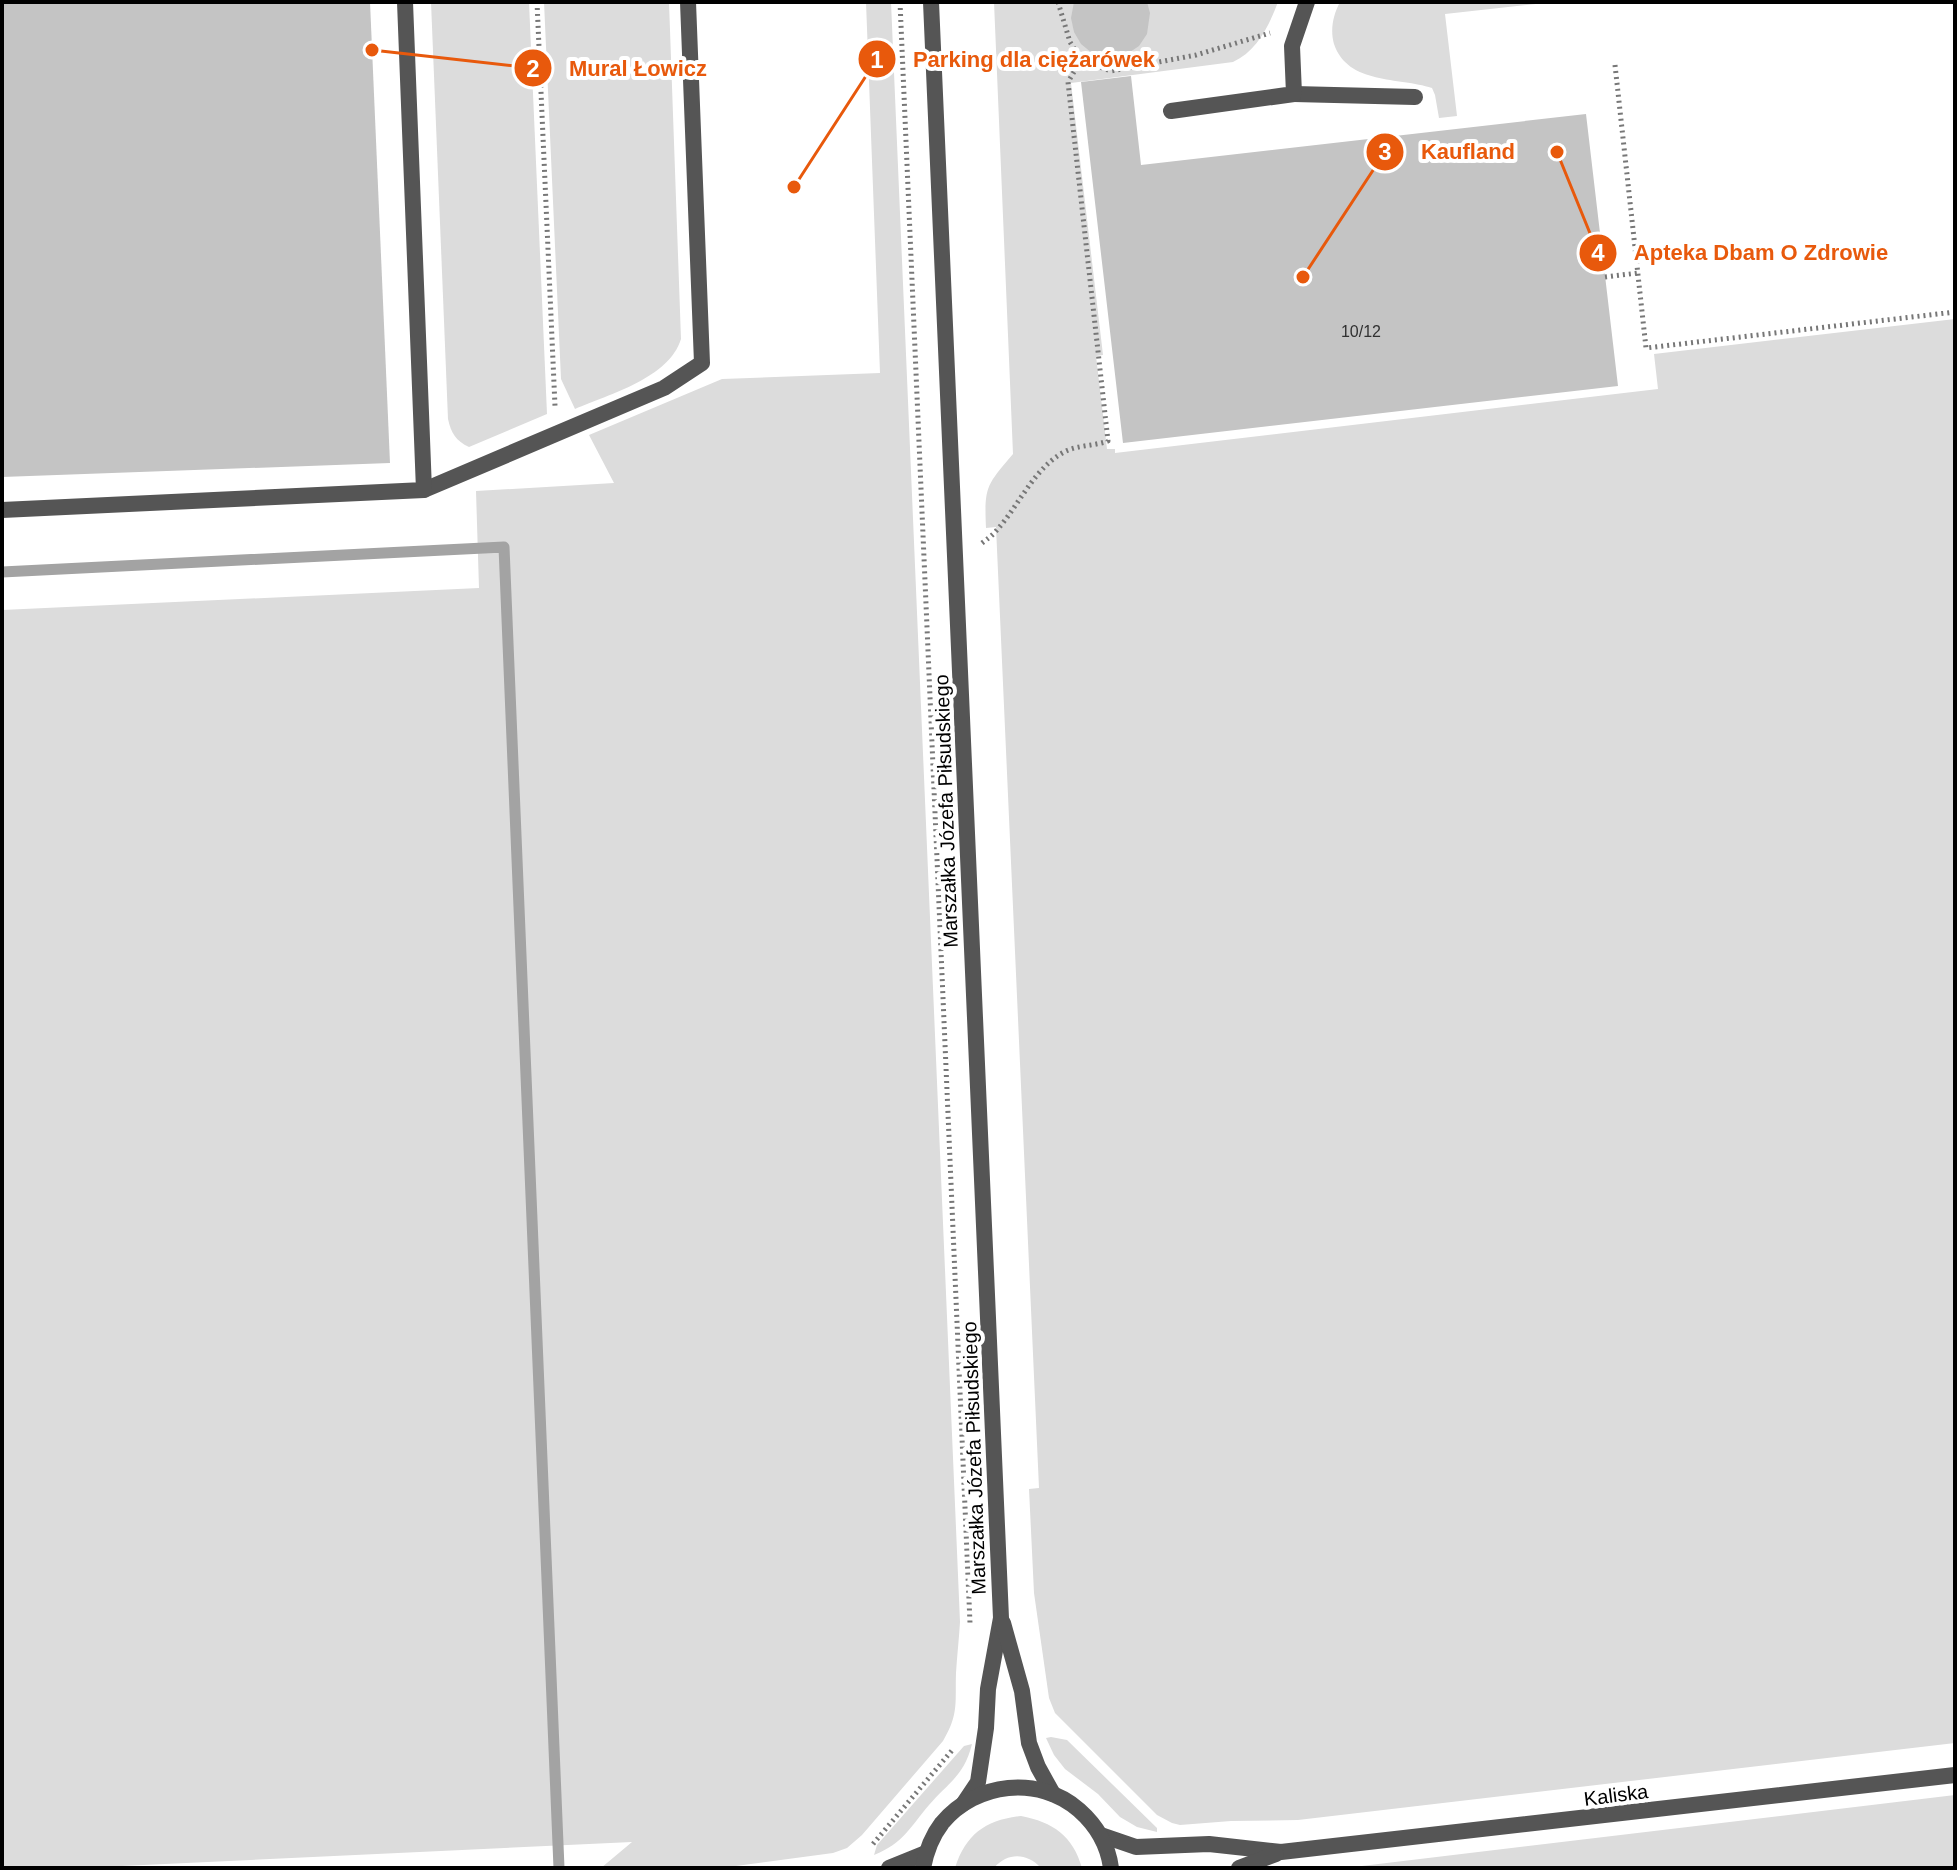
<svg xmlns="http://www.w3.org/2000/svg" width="1957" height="1870" font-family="Arial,sans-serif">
<rect width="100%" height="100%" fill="#fff"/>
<!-- green -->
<g fill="#dcdcdc">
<path d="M431,2H529L547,414L469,447C456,441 451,433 448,419Z"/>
<path d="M544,2H669L681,339C669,378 610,394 575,409L561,379Z"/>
<path d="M866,2H891L960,1622C959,1639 957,1656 956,1673C955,1703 959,1714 943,1741L862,1835L847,1848L833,1853L736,1866L601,1868L632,1842L79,1868H2V610L479,588L476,491L614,483L589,435L722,379L880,373Z"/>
<path d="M994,2H1278C1269,26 1257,51 1233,62L1071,83L1103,355L1096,356L1107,449H1115V453L1658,389L1654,354L1955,319V1743L1298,1820L1231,1821L1180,1825L1172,1823L1157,1815L1055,1713L1049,1698L1034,1593L1029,1489L1039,1488L996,527L986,528C984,486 987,485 1013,454Z"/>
<path d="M1340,2H1554L1445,14L1457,116L1439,118L1435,95L1432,88C1399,77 1348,85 1334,44C1330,30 1333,15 1340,2Z"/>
<path d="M1051,1737L1067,1740L1157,1828V1832L1137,1827L1120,1817L1098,1794L1065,1769L1054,1755L1046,1738Z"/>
<path d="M972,1744C964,1776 949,1782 929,1805C910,1827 904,1843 874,1855L877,1845L964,1746Z"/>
<path d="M1955,1795V1868H1345Z"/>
<path d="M1021,1816C1053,1822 1073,1836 1082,1868H1041C1027,1853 1008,1852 994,1868H955C966,1834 986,1820 1021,1816Z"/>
</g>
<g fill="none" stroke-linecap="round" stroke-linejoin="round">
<!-- stream -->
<path stroke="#a3a3a3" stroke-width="11" d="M2,572L504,547L559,1868"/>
</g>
<!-- building -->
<g fill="#c4c4c4">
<path d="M2,2H370L390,463L2,477Z"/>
<path d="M1074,2H1147L1150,13L1147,34L1139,46L1127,54L1106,57L1092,53L1081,44L1074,32L1071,18Z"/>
<path d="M1131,76L1141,165L1586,114L1618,386L1123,443L1081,82Z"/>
</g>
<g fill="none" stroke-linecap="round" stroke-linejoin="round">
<!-- path -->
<g stroke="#777" stroke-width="5" stroke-dasharray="2 4" stroke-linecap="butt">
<path d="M537,2L555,406"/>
<path d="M900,2L970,1623"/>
<path d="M1058,2L1070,42L1081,60L1111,71L1196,55L1270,33"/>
<path d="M1615,65L1646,348L1955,312"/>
<path d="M1605,277L1638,273"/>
<path d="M982,543C987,539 992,536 996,531C1019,506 1034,467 1066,451C1079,445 1094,446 1108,441L1068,82L1081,60"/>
<path d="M873,1844L954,1748"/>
</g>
<!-- service -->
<g stroke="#555" stroke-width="16">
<path d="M1294,94L1415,97"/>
<path d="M1171,111L1294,94L1292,46L1307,2"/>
<path d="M424,490L664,388L702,363L688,2"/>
<path d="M2,510L424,490L405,2"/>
</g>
<!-- minor -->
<g stroke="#555" stroke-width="16">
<path d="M1101,1835L1136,1847L1209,1844L1281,1852L1955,1775"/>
<path d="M889,1868L926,1853"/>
<path d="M1239,1868L1276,1854"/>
</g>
<!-- tertiary -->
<g stroke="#555" stroke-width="16">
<path d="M931,2L1001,1618L988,1689L986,1728L978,1782L964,1803"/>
<path d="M1003,1623L1022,1691L1029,1743L1038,1767L1053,1794"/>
<path d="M923,1868C926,1852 932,1836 942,1823C976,1782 1039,1775 1079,1810C1096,1825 1108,1845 1111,1868"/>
</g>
</g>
<g text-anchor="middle" stroke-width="8" stroke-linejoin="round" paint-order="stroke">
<!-- number labels -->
<g font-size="16" fill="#313131">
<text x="1361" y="337">10/12</text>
</g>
<!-- street labels -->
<g font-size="20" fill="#000" stroke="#fff">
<text transform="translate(946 811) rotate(-92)" y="7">Marszałka Józefa Piłsudskiego</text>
<text transform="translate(974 1458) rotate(-92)" y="7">Marszałka Józefa Piłsudskiego</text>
<text transform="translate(1616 1795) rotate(-7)" y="7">Kaliska</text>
</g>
</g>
<!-- callouts -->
<path fill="none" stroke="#e8590c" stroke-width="3" d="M794 187L877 59M372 50L533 68M1303 277L1385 152M1557 152L1598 253"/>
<g fill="#e8590c" stroke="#fff" stroke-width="3">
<circle cx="794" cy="187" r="8"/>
<circle cx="372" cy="50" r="8"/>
<circle cx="1303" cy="277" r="8"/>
<circle cx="1557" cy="152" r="8"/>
<circle cx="877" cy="59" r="20"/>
<circle cx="533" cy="68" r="20"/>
<circle cx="1385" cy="152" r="20"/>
<circle cx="1598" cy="253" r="20"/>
</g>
<g font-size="24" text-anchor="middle" font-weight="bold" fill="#fff">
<text x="877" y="68">1</text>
<text x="533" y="77">2</text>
<text x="1385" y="160">3</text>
<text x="1598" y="261">4</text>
</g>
<g font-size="22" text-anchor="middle" font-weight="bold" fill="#e8590c" stroke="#fff" stroke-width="8" stroke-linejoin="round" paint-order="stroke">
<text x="1034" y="67">Parking dla ciężarówek</text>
<text x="638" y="76">Mural Łowicz</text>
<text x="1468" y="159">Kaufland</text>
<text x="1761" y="260">Apteka Dbam O Zdrowie</text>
</g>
<!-- border -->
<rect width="1957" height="1870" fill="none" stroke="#000000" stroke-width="8"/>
</svg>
